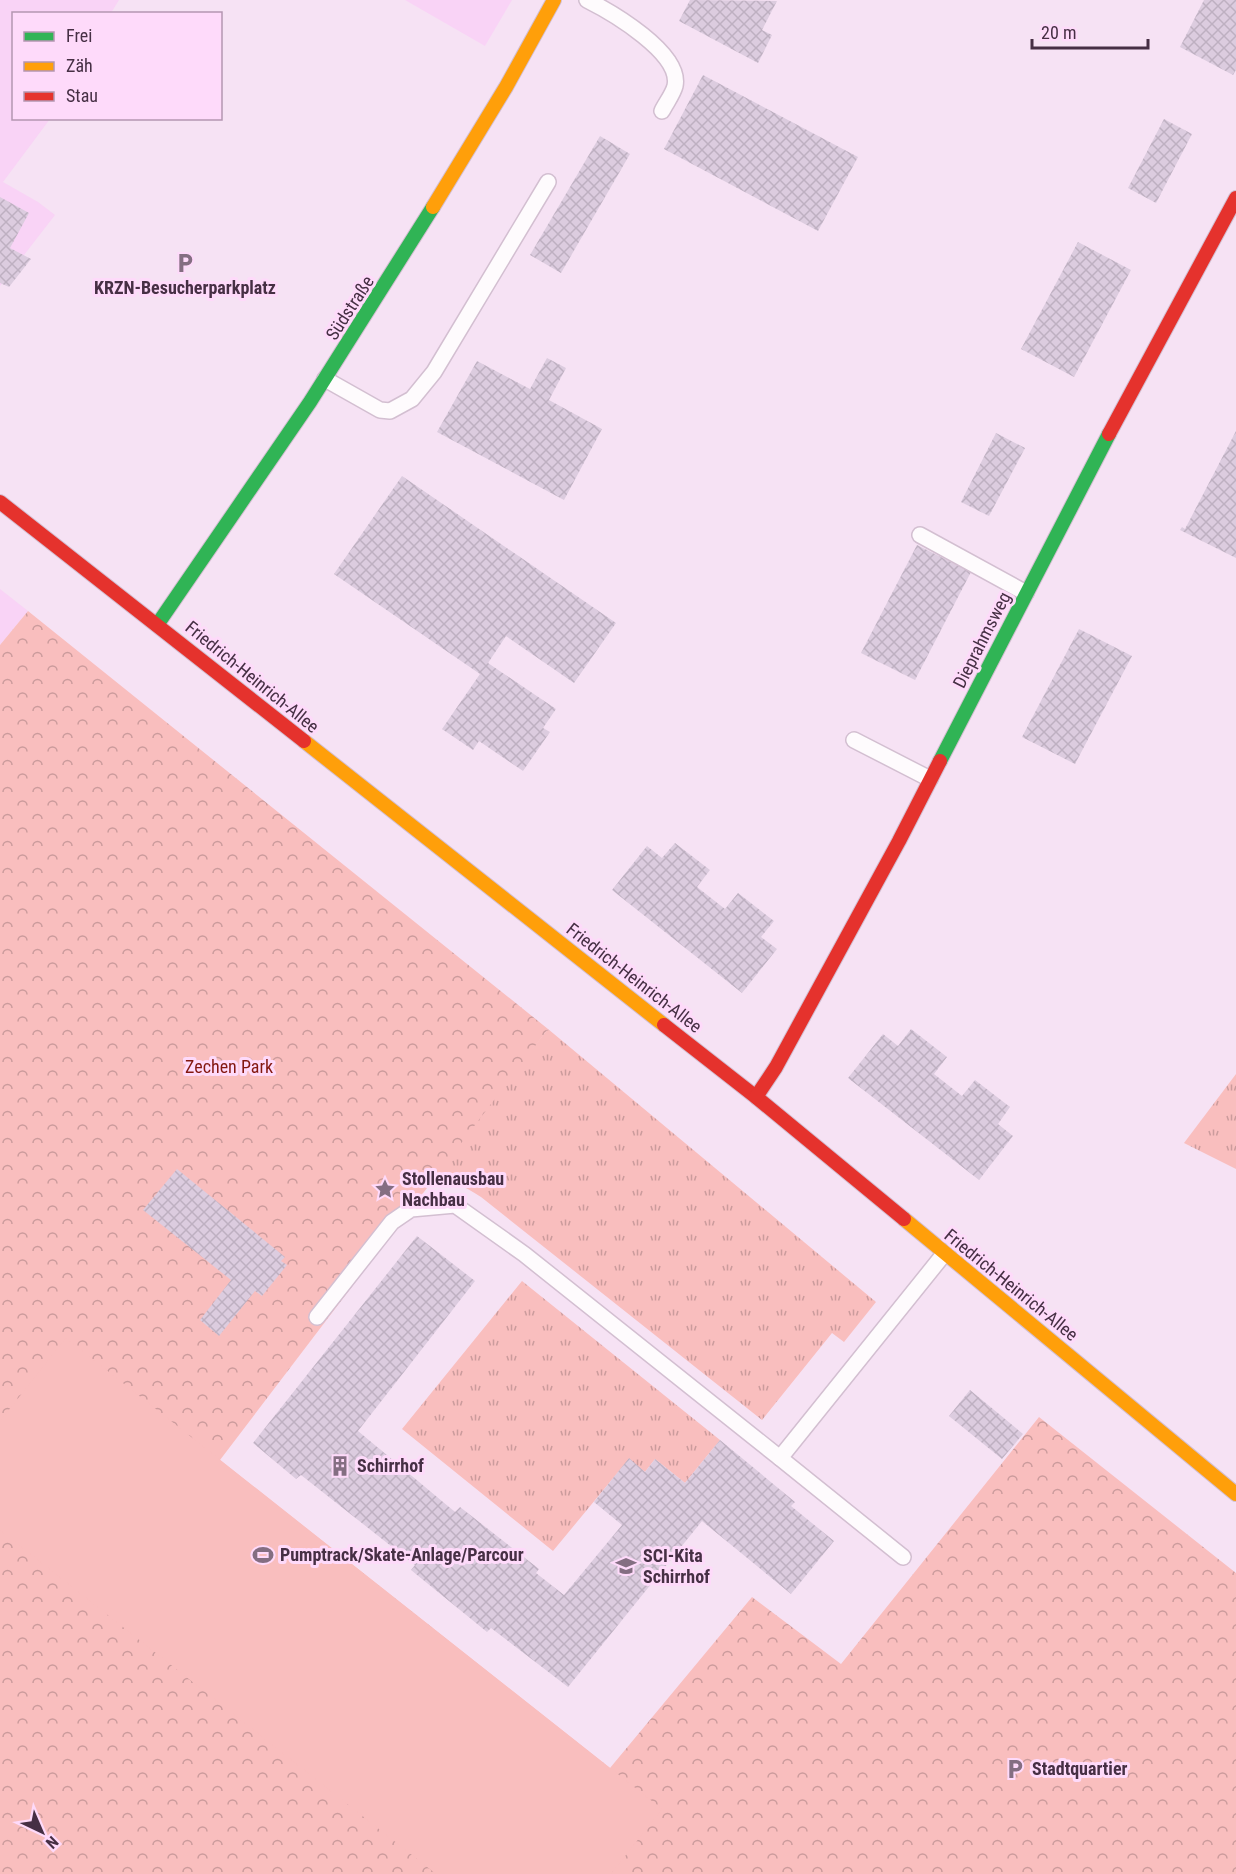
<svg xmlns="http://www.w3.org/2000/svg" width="1236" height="1874" font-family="'Roboto Condensed',sans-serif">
<defs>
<pattern id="grass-tufts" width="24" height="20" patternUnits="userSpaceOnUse" patternTransform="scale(1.5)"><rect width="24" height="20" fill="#f9bebe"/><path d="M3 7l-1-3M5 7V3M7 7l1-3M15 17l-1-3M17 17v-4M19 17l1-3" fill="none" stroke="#cb9b9c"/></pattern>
<pattern id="park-crowns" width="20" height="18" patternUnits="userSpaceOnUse" patternTransform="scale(1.5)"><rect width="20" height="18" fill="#f9bebe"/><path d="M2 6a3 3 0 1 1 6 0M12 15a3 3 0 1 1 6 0" fill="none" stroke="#cb9b9c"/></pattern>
<pattern id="building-cross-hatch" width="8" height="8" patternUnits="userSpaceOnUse" patternTransform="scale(1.5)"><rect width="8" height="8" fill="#dcccdf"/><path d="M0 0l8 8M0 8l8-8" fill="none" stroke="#beb0c1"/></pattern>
</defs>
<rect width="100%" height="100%" fill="#f6e2f4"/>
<!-- built -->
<g fill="#f9d3f6">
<path d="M0,0H119L111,13L14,14V118L50,119L3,182L38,202L55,215L0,286Z"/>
<path d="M405,0H512L485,46Z"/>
<path d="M0,589L28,611L0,645Z"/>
</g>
<!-- grass -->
<g fill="url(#grass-tufts)">
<path d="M548,1029L876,1302L844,1342L832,1333L762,1420L481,1197C462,1185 451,1178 428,1179Z"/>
<path d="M1236,1074V1169L1184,1143Z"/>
<path d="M522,1281L720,1440L685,1483L655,1459L645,1472L629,1459L553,1551L402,1429Z"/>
</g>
<!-- park -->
<path fill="url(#park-crowns)" d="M28,611L548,1029L220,1460L610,1768L752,1597L841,1664L1039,1417L1236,1573V1874H0V645Z"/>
<!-- garden -->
<path fill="#f9bebe" d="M66,1338L662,1809L611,1874H436L0,1530V1421Z"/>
<!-- building -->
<g fill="url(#building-cross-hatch)">
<path d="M690,0L777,1L762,30L772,35L758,63L679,21Z"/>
<path d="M1204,0H1236V70L1233,75L1180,47Z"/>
<path d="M703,75L858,157L818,231L664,149Z"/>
<path d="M1164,119L1192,134L1156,203L1128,188Z"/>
<path d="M600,136L630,154L561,273L530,255Z"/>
<path d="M0,197L29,213L10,248L31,259L9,287L0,283Z"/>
<path d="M1078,242L1131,270L1074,377L1021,349Z"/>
<path d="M547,358L566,368L549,400L602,429L564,500L437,432L477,361L530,389Z"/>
<path d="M1236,431V558L1180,530L1182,527L1185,529Z"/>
<path d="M996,433L1025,448L989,516L961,502Z"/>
<path d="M402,476L616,623L574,683L506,636L488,663L556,709L543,728L550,732L523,771L479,741L473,750L442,729L480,674L334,574Z"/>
<path d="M917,545L971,572L915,680L861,653Z"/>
<path d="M1079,629L1132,656L1075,764L1022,737Z"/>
<path d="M675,843L710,870L697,887L725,909L738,893L774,921L761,937L777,949L742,993L612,890L647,846L662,858Z"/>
<path d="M911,1029L947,1057L934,1074L962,1096L975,1080L1010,1107L998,1124L1013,1136L979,1180L848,1078L883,1034L898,1046Z"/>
<path d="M177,1169L285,1257L281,1261L287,1265L262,1296L255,1291L219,1336L200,1320L231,1280L143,1210Z"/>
<path d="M417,1236L475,1281L358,1431L455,1512L460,1507L539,1569L536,1573L564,1595L622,1525L594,1502L629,1458L645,1472L655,1459L685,1483L720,1440L795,1502L791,1506L834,1541L791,1594L702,1521L568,1687L491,1628L487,1632L411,1570L415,1565L301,1475L296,1479L253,1443Z"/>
<path d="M970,1390L1023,1434L1002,1459L949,1416Z"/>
</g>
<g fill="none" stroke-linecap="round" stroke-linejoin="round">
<!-- lane casing -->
<g stroke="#d3bfd1" stroke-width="18">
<g id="lane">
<path d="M587,0C611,12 682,53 675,86C673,94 666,103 662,111"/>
<path d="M325,379L380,410L390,411L412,399L434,372L548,182"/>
<path d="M920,535L1026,593"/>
<path d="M854,740L930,779"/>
<path d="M317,1317L392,1222L411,1209L455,1205L524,1254L780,1458"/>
<path d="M903,1557L780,1458L944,1254"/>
</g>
</g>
<!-- fast casing -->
<g stroke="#d3bfd1" stroke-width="16">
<g id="fast">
<path d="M157,625L310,402L433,207"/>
<path d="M940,761L1109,434"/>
</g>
</g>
<!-- slow casing -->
<g stroke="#d3bfd1" stroke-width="16">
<g id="slow">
<path d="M433,207L506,87L554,0"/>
<path d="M304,741L664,1025"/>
<path d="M904,1219L1236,1494"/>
</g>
</g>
<!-- jam casing -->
<g stroke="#d3bfd1" stroke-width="16">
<g id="jam">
<path d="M1109,434L1236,198"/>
<path d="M0,502L304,741"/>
<path d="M664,1025L756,1097L904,1219"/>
<path d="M756,1097L776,1067L899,841L940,761"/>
</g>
</g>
<!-- lane -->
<use href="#lane" stroke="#fefbfd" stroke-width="15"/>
<!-- fast -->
<use href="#fast" stroke="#30b455" stroke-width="14"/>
<!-- slow -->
<use href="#slow" stroke="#ff9f0a" stroke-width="14"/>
<!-- jam -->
<use href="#jam" stroke="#e5322d" stroke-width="14"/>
</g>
<!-- icons -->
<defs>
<g id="parking-bare" transform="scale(1.62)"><path d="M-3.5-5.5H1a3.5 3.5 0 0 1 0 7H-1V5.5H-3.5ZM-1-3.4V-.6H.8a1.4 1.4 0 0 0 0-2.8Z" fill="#846e82" stroke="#fedafa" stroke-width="2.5" paint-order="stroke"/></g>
<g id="sight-bare" transform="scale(1.62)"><path d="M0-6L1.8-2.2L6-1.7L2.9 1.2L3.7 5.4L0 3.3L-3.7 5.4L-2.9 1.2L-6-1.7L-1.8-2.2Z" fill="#846e82" stroke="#fedafa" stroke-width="2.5" paint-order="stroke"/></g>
<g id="building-bare" transform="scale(1.62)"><path d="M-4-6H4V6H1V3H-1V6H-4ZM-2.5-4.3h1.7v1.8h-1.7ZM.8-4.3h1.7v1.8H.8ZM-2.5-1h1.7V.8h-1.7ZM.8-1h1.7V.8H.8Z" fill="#846e82" stroke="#fedafa" stroke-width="2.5" paint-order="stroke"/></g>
<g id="stadium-bare" transform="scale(1.62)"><path d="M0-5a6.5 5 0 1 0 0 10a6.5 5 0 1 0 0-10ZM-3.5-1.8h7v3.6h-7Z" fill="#846e82" stroke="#fedafa" stroke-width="2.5" paint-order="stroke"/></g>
<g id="school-bare" transform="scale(1.62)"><path d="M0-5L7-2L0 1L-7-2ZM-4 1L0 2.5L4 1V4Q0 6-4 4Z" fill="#846e82" stroke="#fedafa" stroke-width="2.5" paint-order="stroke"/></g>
</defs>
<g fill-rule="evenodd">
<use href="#parking-bare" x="185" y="263"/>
<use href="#sight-bare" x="385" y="1189"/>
<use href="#building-bare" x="340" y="1466"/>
<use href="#stadium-bare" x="263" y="1555"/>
<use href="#school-bare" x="626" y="1566"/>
<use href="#parking-bare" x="1015" y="1769"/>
</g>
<g text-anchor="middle" stroke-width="6" stroke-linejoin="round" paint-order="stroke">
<!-- poi labels -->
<g font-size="18" font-weight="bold" fill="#462f44" stroke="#fedafa" text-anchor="start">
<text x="185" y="294" text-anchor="middle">KRZN-Besucherparkplatz</text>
<text x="402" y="1185">Stollenausbau<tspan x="402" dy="21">Nachbau</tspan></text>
<text x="357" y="1472">Schirrhof</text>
<text x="280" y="1561">Pumptrack/Skate-Anlage/Parcour</text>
<text x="643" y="1562">SCI-Kita<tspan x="643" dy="21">Schirrhof</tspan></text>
<text x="1032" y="1775">Stadtquartier</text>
</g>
<!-- street labels -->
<g font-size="18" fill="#462f44" stroke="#fedafa">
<text transform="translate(350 308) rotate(-57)" y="6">Südstraße</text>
<text transform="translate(982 640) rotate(-63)" y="6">Dieprahmsweg</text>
<text transform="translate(252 677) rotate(39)" y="6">Friedrich-Heinrich-Allee</text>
<text transform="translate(634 978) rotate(38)" y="6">Friedrich-Heinrich-Allee</text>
<text transform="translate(1011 1285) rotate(39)" y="6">Friedrich-Heinrich-Allee</text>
</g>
<!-- park labels -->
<g font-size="18" fill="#83170f" stroke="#fedafa">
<text x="229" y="1073">Zechen Park</text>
</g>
</g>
<!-- legend -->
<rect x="12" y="12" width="210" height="108" fill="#fedafa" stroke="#b496b1" stroke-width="1.5"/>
<rect x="24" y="32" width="30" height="9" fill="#30b455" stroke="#b496b1" stroke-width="1.5"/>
<text x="66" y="42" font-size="18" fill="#462f44">Frei</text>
<rect x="24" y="62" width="30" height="9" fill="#ff9f0a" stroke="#b496b1" stroke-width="1.5"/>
<text x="66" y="72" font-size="18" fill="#462f44">Zäh</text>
<rect x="24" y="92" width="30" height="9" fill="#e5322d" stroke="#b496b1" stroke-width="1.5"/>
<text x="66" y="102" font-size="18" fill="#462f44">Stau</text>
<!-- north arrow -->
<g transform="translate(42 1832) rotate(136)" stroke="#fedafa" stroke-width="4.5" paint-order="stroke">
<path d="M0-4.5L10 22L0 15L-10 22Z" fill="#462f44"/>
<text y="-9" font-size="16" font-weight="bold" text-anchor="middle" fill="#462f44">N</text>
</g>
<!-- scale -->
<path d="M1032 39v9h116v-9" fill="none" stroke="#462f44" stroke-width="3"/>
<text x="1041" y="39" font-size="18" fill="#462f44" stroke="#fedafa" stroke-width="4.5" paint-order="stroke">20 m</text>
</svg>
